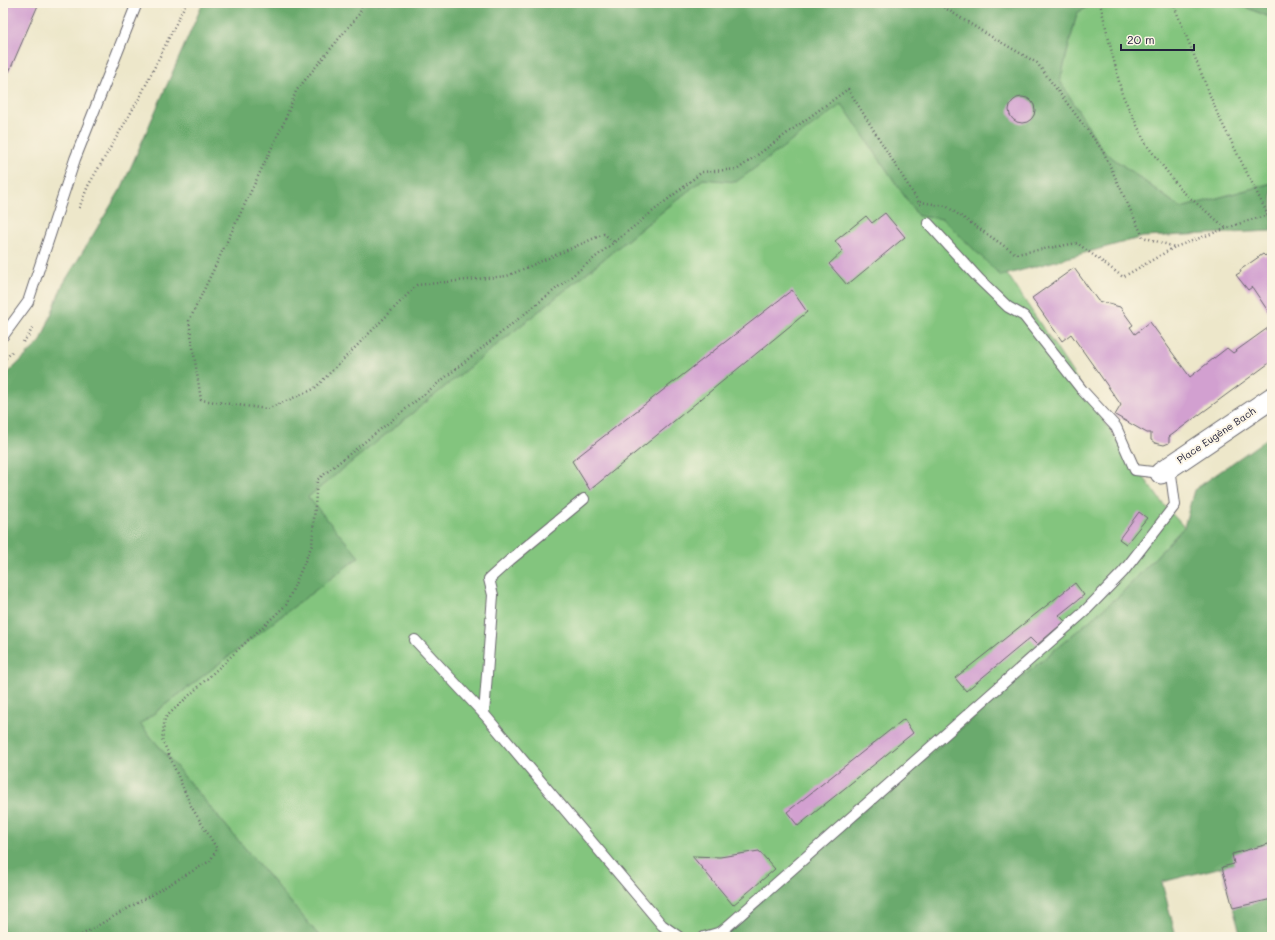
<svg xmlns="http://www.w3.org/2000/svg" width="1275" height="940" font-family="Mali,sans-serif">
<rect width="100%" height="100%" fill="#fcf5e5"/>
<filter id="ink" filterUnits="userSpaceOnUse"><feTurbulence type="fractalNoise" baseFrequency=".025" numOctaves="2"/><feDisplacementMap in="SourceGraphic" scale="8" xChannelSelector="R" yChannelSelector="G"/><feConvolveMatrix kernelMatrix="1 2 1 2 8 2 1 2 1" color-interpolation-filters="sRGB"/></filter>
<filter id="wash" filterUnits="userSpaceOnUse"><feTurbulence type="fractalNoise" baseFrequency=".012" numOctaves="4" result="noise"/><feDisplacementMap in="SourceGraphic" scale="16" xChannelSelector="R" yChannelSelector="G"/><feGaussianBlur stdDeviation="0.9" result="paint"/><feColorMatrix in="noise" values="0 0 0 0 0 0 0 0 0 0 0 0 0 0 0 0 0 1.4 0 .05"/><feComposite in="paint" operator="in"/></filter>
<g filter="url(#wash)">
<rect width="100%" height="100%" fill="#ede7ca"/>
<!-- green -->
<g fill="#83c57e" stroke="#52745c">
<path d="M1093,3H1235L1272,18V183L1181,208L1103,151L1060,81L1077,13Z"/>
<path d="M842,103L918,216L943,218L1010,278L1112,433L1163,504L1184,527L1120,595L783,878L725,937H320L140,724L358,557L308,497L703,179L736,181Z"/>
</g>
<!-- forest -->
<g fill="#6aaa6d" stroke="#466654">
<path d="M203,3H1093L1077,13L1060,81L1103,151L1181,208L1272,183V231L1143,237L1001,276L943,219L918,216L842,104L736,182L703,179L308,497L359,557L140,724L320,937H3V378L41,341L62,286L122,187Z"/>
<path d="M1235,3H1272V18Z"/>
<path d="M1272,435V937H1241L1222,867L1162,882L1176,937H725L783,878L1120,595L1184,527L1194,490Z"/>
</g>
<g id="blocks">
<!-- building -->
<g fill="#d2a0d0">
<path d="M3,3H39L9,72L3,69Z"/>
<circle cx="1022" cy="110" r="13"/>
<path d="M885,213L905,237L847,285L829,264L843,251L835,241L866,216L872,223Z"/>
<path d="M1272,250V317L1252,287L1248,290L1236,275L1241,272L1240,270L1263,254L1265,256Z"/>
<path d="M1074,268L1098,301L1120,307L1133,325L1130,327L1135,334L1150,322L1190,377L1227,348L1233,353L1272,325V361L1169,437V443L1164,445L1155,443L1151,440V433H1147L1115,415L1121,405L1071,334L1062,341L1032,298Z"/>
<path d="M792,290L807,312L590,490L572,461Z"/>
<path d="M1139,512L1147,518L1126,544L1119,539Z"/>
<path d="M1075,583L1084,595L1059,615L1065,621L1037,645L1030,638L966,691L955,678Z"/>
<path d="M904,719L913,733L798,826L787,812Z"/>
<path d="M1272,843V899L1233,908L1222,867L1234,864L1232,854Z"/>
<path d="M759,851L775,869L733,905L692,856L720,857Z"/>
</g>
</g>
</g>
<g filter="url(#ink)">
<use href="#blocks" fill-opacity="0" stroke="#69676d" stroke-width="1"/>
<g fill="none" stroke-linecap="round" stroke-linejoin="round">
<!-- lane casing -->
<g stroke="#69676d" stroke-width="12">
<g id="lane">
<path d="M928,223L979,279L1008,307L1024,316L1082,390L1116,427L1135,470L1161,473"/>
<path d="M3,336L28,302L75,159L137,3"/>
<path d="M415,640L484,714L662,925L679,937"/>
<path d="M484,714L493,595L489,579L510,560L584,499"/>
<path d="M704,937L721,932L1084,612L1123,572L1175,505L1170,467"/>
</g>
</g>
<!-- street casing -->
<g stroke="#69676d" stroke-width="23">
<path id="street" d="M1161,473L1272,398"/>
</g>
<!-- path -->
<g stroke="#69676d" stroke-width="2.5" stroke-dasharray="1 3" stroke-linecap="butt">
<path d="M362,3L360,13L296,91L285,120L189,321L201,400L267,409L314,389L417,285L507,276L604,234L614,242"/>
<path d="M937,3L985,33L1037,63L1103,151L1143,237L1175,247L1244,222L1272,214"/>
<path d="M1100,3L1122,94L1146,144L1181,190L1227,229"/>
<path d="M1173,3L1218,115L1268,215"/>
<path d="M920,202L946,206L1016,254L1077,243L1123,277L1175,247"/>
<path d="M79,208L88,186L140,97L186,3"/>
<path d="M23,342L29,335L32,328"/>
<path d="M3,361L12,352"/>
<path d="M78,937L210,861L217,849L191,806L162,739L165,718L286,605L312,545L317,480L702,172L738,169L848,89L921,206"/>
</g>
<!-- lane -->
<use href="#lane" stroke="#fff" stroke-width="10"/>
<!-- street -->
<use href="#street" stroke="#fff" stroke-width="21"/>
</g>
</g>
<g text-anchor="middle" stroke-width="4" stroke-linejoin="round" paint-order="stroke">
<!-- street labels -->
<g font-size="10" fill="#22223b" stroke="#fcf5e5">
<text transform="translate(1216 435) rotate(-34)" y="4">Place Eugène Bach</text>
</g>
</g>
<!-- margin -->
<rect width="1275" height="940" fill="none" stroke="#fcf5e5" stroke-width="16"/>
<!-- scale -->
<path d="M1121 44v6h73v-6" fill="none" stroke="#22223b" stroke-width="2"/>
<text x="1127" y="44" font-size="12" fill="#22223b" stroke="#fcf5e5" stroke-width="3" paint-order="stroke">20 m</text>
</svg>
